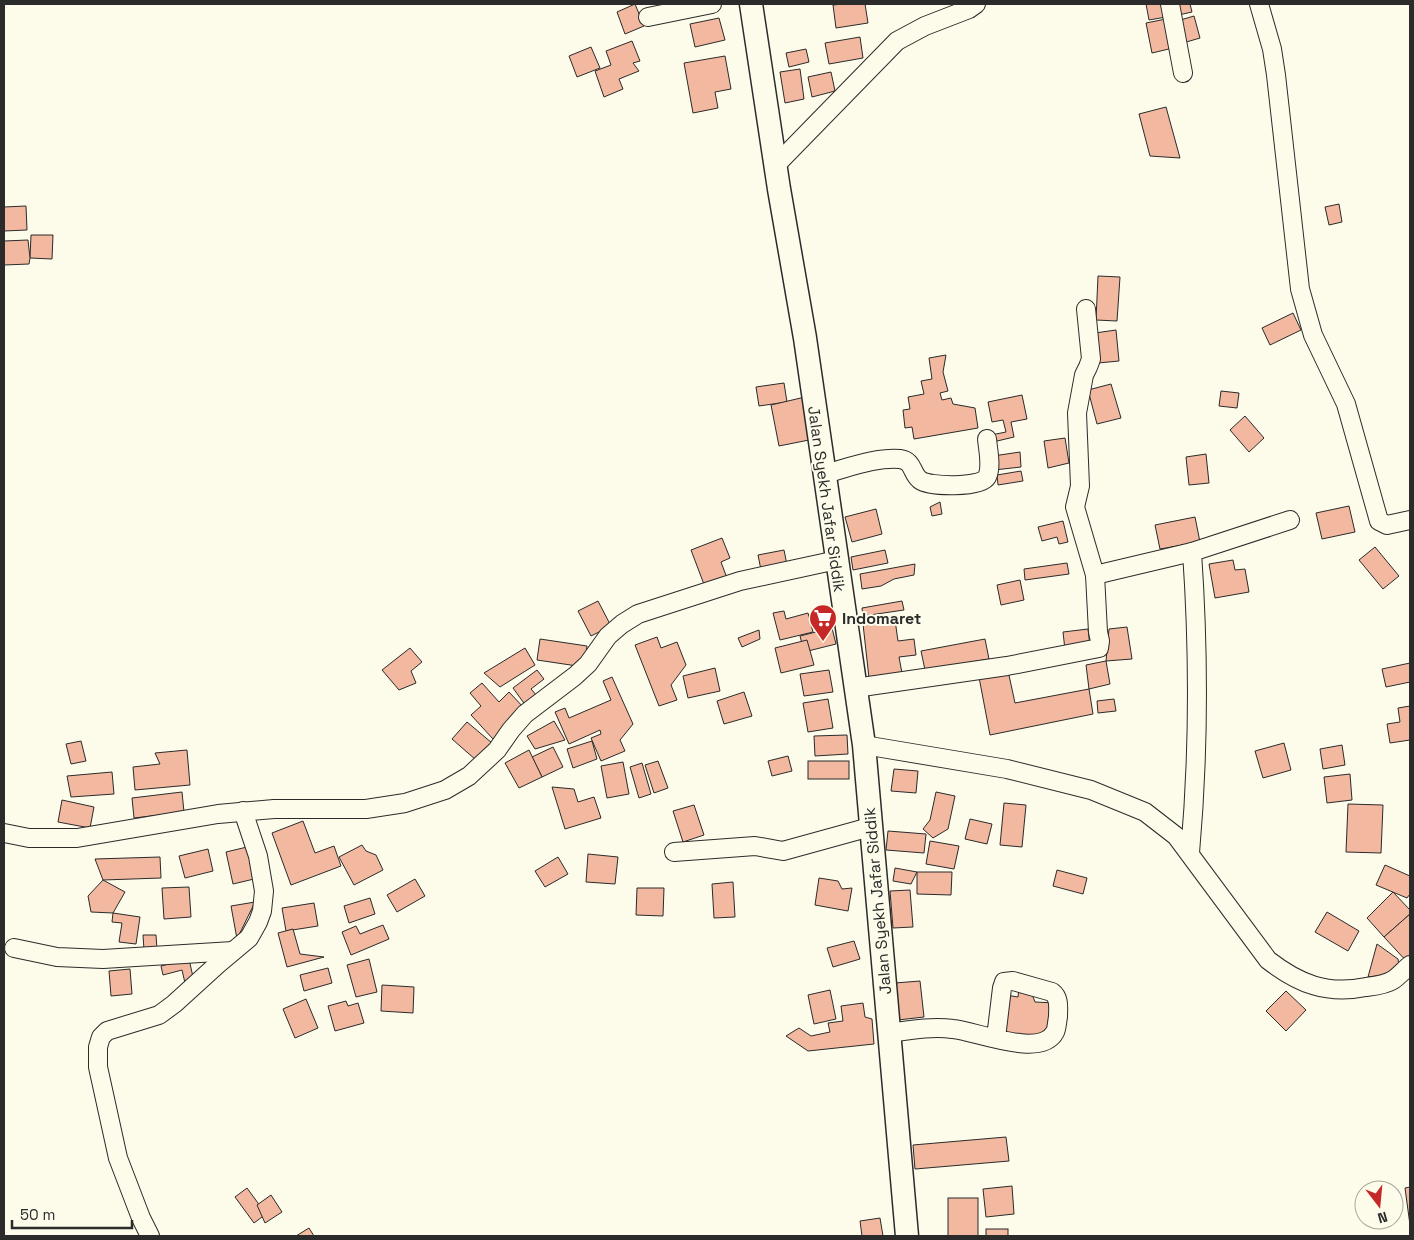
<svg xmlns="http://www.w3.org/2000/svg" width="1414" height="1240" font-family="'Space Grotesk',sans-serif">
<rect width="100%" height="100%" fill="#fdfbea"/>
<!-- building -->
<g fill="#f2b8a0" stroke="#2b2b2b">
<path d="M635,4L644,26L625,34L617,12Z"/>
<path d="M843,4H865L868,23L836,28L833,5Z"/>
<path d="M1146,4H1164L1166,17L1149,20Z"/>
<path d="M1172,4H1190L1192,12L1174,16Z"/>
<path d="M1194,16L1200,38L1183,43L1177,21Z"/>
<path d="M719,18L725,40L695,47L690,24Z"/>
<path d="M1166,19L1173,48L1152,53L1146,23Z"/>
<path d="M860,37L863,58L829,64L825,43Z"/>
<path d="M632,41L640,61L633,63L639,71L619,79L623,89L604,97L595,71L611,65L606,51Z"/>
<path d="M591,47L600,68L577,77L569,56Z"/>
<path d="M806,49L809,62L789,67L786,53Z"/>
<path d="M725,56L731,89L715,92L718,108L693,113L684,63Z"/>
<path d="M800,69L804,99L785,103L780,72Z"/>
<path d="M831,72L835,91L812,97L808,77Z"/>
<path d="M1166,107L1180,158L1150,156L1139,114Z"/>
<path d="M1339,204L1342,222L1329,225L1325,207Z"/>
<path d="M26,206L27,230L4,231V207Z"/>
<path d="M31,235H53L52,259L30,258Z"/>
<path d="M28,240L30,258L29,264L4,265V241Z"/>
<path d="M1098,276L1120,277L1117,321L1096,320Z"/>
<path d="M1293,313L1301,330L1270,345L1262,328Z"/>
<path d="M1116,330L1119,361L1098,363L1095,333Z"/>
<path d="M946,355L943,372L948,391L940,393L942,400L951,398L953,404L975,408L978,428L914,439L912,427L905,428L903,410L910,409L908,397L924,394L921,381L932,379L929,358Z"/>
<path d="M784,383L787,402L759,406L756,387Z"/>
<path d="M1111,384L1121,418L1097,424L1088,390Z"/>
<path d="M1221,391L1239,393L1237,408L1219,406Z"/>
<path d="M1022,395L1027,419L1011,422L1014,437L993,442L991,435L1006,432L1003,420L992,422L988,402Z"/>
<path d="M805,397L814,439L779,446L771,405Z"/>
<path d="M1245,416L1264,438L1249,452L1230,430Z"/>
<path d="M1065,438L1069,463L1048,468L1044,441Z"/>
<path d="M1020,452L1021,467L994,470L993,456Z"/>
<path d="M1206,454L1209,483L1189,485L1186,457Z"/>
<path d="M1021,471L1023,481L998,485L997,475Z"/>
<path d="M940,502L942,514L932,516L930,507Z"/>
<path d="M1349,506L1355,532L1322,539L1316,513Z"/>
<path d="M876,509L882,534L852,542L845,517Z"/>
<path d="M1195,517L1200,542L1160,549L1155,525Z"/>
<path d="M1063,521L1068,542L1059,544L1057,537L1042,541L1038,527Z"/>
<path d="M722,538L730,558L721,562L727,578L705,587L691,550Z"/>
<path d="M1375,547L1399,576L1383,589L1359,560Z"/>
<path d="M784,550L787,565L761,570L758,555Z"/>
<path d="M885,550L888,563L853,570L851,557Z"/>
<path d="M1233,560L1235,570L1245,569L1249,592L1215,598L1209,564Z"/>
<path d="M1067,563L1069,574L1025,580L1024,569Z"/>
<path d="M915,564L914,575L894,579L881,586L862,589L860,574Z"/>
<path d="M1020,580L1024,600L1001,605L997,585Z"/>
<path d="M598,601L611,626L591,636L578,611Z"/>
<path d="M902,601L904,610L863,616L862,608Z"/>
<path d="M784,611L786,619L808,613L813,632L780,640L773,613Z"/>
<path d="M895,620L898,641L914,639L916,655L899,657L902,673L869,678L863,624Z"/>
<path d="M1127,627L1132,659L1106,661L1109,629Z"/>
<path d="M832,628L836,644L804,652L800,636Z"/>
<path d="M1088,629L1090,646L1065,650L1063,632Z"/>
<path d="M759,630L760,639L742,647L738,638Z"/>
<path d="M657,637L661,648L677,642L686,665L671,685L677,700L659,706L635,645Z"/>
<path d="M540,639L587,646L584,667L537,660Z"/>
<path d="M985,639L989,659L925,670L921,651Z"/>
<path d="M807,640L814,665L781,673L775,648Z"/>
<path d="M410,648L422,662L411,671L416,683L399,690L382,670Z"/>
<path d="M525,648L535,665L500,687L484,673Z"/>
<path d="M1106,661L1110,684L1089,689L1086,665Z"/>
<path d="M1410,663V682L1386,687L1382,669Z"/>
<path d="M1007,666L1015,703L1089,689L1093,714L990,735L978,672Z"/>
<path d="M715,668L720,691L688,698L683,676Z"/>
<path d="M537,670L544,679L531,689L538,697L526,706L513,688Z"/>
<path d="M829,670L833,692L804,696L800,674Z"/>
<path d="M612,677L633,724L620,740L625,751L601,761L591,738L601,734L600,730L569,744L555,712L565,708L569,718L611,700L603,681Z"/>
<path d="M482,683L499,702L509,692L525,709L493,739L471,715L481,706L470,693Z"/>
<path d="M744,692L752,716L724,724L717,701Z"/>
<path d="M828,699L833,728L808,732L803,703Z"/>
<path d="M1114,699L1116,711L1098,713L1097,701Z"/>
<path d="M1410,706V740L1390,743L1387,724L1400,722L1398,708Z"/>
<path d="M554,721L565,740L535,749L527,736Z"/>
<path d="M467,722L492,743L476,760L452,739Z"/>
<path d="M847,735L848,754L815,756L814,736Z"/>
<path d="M81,741L86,761L71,764L66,744Z"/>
<path d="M592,741L597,759L573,768L567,749Z"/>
<path d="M1284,743L1291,770L1263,778L1255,751Z"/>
<path d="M1342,745L1345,765L1323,769L1320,749Z"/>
<path d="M553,747L563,767L542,777L532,757Z"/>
<path d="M187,750L190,785L135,790L133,767L160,764L155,753Z"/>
<path d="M529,750L542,777L519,788L505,763Z"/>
<path d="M788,756L792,771L772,776L768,761Z"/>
<path d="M658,761L668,788L654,793L645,765Z"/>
<rect x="808" y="761" width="41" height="18"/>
<path d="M623,762L629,794L607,798L601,766Z"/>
<path d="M642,763L651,794L639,798L630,767Z"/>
<path d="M894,769L918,771L916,793L891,791Z"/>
<path d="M112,772L114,794L71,797L67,776Z"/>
<path d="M1350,774L1352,800L1327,803L1324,777Z"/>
<path d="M552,787L574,789L578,802L594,797L601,818L565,829Z"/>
<path d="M182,792L184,812L134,818L132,798Z"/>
<path d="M936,792L955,796L948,829L933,838L923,829L930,820Z"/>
<path d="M62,800L94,807L90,828L58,822Z"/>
<path d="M1004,803L1026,805L1022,847L1000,845Z"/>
<path d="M1348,804L1383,805L1381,853L1346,852Z"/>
<path d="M694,805L704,835L683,842L673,811Z"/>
<path d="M970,819L992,824L987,844L965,839Z"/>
<path d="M303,821L315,853L334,846L341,866L291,885L272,833Z"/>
<path d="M888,831L926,834L924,853L886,850Z"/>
<path d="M930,841L959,846L954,869L926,864Z"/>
<path d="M362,845L366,851L376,855L383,870L354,885L339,857Z"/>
<path d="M247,847L254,879L233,884L226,852Z"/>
<path d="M208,849L213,871L185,878L179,856Z"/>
<path d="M588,854L618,857L615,884L586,882Z"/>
<path d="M160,857L161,878L103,880L95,859Z"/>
<path d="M558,857L568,874L545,887L535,871Z"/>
<path d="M1385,865L1410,876V894L1407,898L1376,885Z"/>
<path d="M895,868L917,872L911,884L893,881Z"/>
<path d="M1057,870L1087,878L1083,894L1053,886Z"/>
<path d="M917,872H952L951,895L917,894Z"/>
<path d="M819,878L838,881L842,889L852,888L848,911L815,905Z"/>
<path d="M415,879L425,896L397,912L387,895Z"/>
<path d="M103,880L125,892L113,913L91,912L88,896Z"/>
<path d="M733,882L735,917L714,918L712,884Z"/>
<path d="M189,887L191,917L164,919L162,888Z"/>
<path d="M637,888H664L663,916L636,915Z"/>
<path d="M910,890L913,927L893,928L890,891Z"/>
<path d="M1393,892L1410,910V914L1384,937L1367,918Z"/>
<path d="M370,898L375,914L349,923L344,906Z"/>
<path d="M255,902L237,939L231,906Z"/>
<path d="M314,903L318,926L286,931L282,908Z"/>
<path d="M1327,912L1359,931L1348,951L1315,932Z"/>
<path d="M113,913L140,917L136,944L119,942L122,923L112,922Z"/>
<path d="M1410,914V965L1384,937Z"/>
<path d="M383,925L389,939L351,955L342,932L356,926L360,934Z"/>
<path d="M293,929L300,954L324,957L287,967L278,933Z"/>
<path d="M143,935H156L157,949L144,950Z"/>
<path d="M854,941L860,959L833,967L827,948Z"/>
<path d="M1377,944L1398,959L1400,973L1368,977Z"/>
<path d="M189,959L193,977L185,983L182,970L163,975L161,966Z"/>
<path d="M369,959L377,992L356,997L347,965Z"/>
<path d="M328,968L332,983L304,991L300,975Z"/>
<path d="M130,969L132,994L111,996L109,971Z"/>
<path d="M920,981L924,1017L898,1020L895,983Z"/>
<path d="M382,985L414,987L413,1013L381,1011Z"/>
<path d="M1019,988L1030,989L1035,1002L1055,1003L1054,1018L1040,1036L1021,1041L1007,1032L1004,1023L1006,995L1018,997Z"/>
<path d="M830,990L836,1019L814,1024L808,995Z"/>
<path d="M1286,991L1306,1010L1286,1031L1266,1011Z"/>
<path d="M306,999L318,1028L295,1038L283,1009Z"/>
<path d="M346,1001L348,1006L358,1003L364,1023L335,1031L328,1006Z"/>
<path d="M863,1003L865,1017L872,1019L874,1044L808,1051L786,1036L799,1028L811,1036L830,1032L828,1023L843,1021L841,1006Z"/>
<path d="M1006,1137L1009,1161L915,1169L913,1145Z"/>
<path d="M1012,1186L1014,1214L986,1217L983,1189Z"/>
<path d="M1410,1187V1225L1405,1188Z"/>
<path d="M247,1188L266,1214L254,1223L235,1197Z"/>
<path d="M271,1195L282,1212L265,1223L257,1205Z"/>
<rect x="948" y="1198" width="30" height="38"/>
<path d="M880,1218L883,1236H862L860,1221Z"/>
<path d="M309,1228L314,1236H296Z"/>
<rect x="986" y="1229" width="22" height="7"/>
</g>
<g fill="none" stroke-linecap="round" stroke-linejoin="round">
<!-- minor casing -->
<g stroke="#2b2b2b" stroke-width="20">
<g id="minor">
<path d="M1170,4L1183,73"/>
<path d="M1259,4L1272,49L1276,75L1300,289L1313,335L1346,404L1379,521L1387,525L1410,520"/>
<path d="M648,17L712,4"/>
<path d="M775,166L897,41L925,26L969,9L976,4"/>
<path d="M824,474C848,468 875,457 900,459C914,461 911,473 920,480C929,487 981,488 987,477C992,467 988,450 987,439"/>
<path d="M1095,575L1192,552L1290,520"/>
<path d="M855,688L1007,666L1099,648L1100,641L1098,632L1095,575L1075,507L1080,486L1077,413L1084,375L1088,367L1091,359L1086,309"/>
<path d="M864,745L1007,769L1091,790L1145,812L1176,836L1268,960C1299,984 1327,995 1366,987C1374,986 1385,985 1393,980C1399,976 1405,969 1410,965"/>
<path d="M4,833L29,838H77L218,814L274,809H366L405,803L445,790L469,776L497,750L511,730L525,714L575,676L588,664L608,636L622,624L638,614L740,581L837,560"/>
<path d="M674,852L755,846L783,851L870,827"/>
<path d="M1190,853C1199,752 1199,653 1192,552"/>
<path d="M14,948L57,957L103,959L233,951"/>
<path d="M889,1033C910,1030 932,1026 953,1029C976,1031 1041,1059 1055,1032C1057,1028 1057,1021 1058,1017C1058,1008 1060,998 1052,992L1013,981L1004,982L1002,988L996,1038"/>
<path d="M150,1236L141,1218L118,1158L98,1067V1047L101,1037L107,1031L159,1015L174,1004L218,964L249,938L258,922L262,911L264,891L258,856L243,811"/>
</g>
</g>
<!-- major casing -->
<g stroke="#2b2b2b" stroke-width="25">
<path id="major" d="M751,4L779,189L805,338L864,745L907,1236"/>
</g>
<!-- minor -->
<use href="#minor" stroke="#fdfbea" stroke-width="18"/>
<!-- major -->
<use href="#major" stroke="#fdfbea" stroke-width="22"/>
</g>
<!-- icons -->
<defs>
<g id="supermarket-pin" transform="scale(1.4375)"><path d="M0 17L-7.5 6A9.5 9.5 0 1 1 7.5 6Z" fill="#c62828" stroke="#fdfbea"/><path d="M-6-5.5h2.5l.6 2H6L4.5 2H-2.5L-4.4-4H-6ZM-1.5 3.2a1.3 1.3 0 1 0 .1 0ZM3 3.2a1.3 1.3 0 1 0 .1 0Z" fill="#fff"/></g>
</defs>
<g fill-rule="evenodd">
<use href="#supermarket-pin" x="823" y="618"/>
</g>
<g text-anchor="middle" stroke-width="4" stroke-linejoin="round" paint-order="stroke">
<!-- street labels -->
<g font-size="16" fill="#2b2b2b" stroke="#fdfbea">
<text transform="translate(827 499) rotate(82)" y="6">Jalan Syekh Jafar Siddik</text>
<text transform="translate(877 901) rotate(-95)" y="6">Jalan Syekh Jafar Siddik</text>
</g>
<!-- poi labels -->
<g font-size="16" font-weight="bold" fill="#2b2b2b" stroke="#fdfbea" text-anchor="start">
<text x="842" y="624">Indomaret</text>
</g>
</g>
<!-- border -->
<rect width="1414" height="1240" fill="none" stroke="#2b2b2b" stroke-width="10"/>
<!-- north arrow -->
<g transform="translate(1379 1205) rotate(164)"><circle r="24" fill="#fdfbea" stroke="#a9a89e"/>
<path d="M0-4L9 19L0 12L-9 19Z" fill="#c62828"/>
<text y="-8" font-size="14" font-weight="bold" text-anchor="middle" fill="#2b2b2b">N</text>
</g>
<!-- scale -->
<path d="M12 1220v8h120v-8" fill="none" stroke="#2b2b2b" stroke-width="2.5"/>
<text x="20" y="1220" font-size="15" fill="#2b2b2b" stroke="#fdfbea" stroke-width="4" paint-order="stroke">50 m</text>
</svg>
